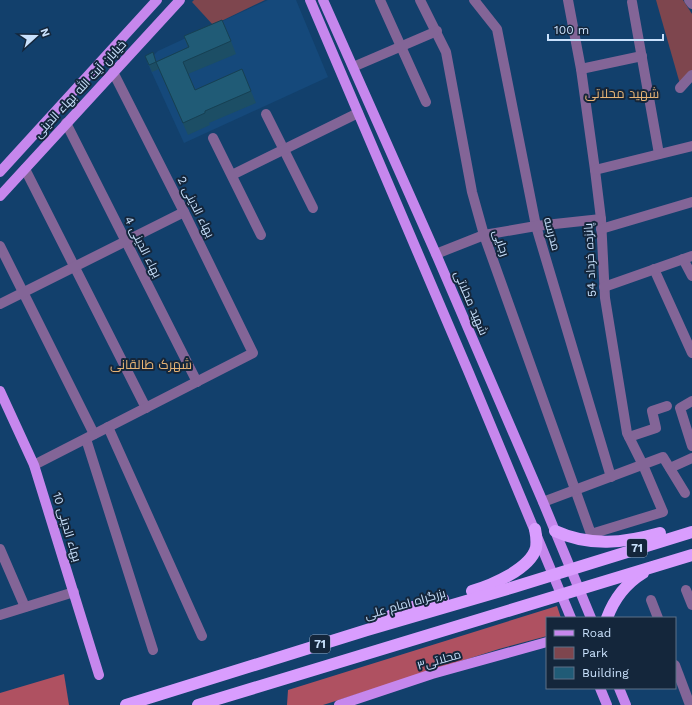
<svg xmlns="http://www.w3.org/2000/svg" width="692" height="705" font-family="'Work Sans',Cairo,sans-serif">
<rect width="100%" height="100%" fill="#12406c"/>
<!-- built -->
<path fill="#15497b" d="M268,0H296L328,77L184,143L147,62L158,51Z"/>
<!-- green -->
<g fill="#7e464e">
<path d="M194,0H265L213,25L192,2Z"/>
<path d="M656,0H683L692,14V71L680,84Z"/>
</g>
<!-- forest -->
<g fill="#af5161">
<path d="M557,606L561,618H547V636L499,649L323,705H287L288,690Z"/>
<path d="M64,674L69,705H0V693Z"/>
</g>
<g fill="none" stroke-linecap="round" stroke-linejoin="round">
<!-- minor -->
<g stroke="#836597" stroke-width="10">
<path d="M380,0L426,102"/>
<path d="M420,0L446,52L472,192L484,235L591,534L663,512L643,465L627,433L605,298L601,219L595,170L581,69L568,0"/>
<path d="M474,0L497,29L536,226L611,477"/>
<path d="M689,0L692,4"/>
<path d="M632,2L659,154"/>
<path d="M353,67L437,31"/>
<path d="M581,69L642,56"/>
<path d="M680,88L692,75"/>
<path d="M266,114L313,208"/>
<path d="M66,123L197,382"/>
<path d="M213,138L261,235"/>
<path d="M25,169L146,408"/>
<path d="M595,170L692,146"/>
<path d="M232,175L358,113"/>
<path d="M601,229L692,202"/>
<path d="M0,246L94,434"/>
<path d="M436,254L484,235L536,226L601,219"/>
<path d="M683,259L692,276"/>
<path d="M654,269L692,353"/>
<path d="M604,287L692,256"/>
<path d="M0,304L184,212"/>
<path d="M692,401L680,408L692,446"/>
<path d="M108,427L202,636"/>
<path d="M629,437L656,428L652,411L667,406"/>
<path d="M86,439L153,650"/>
<path d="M34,465L253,353L184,212L113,72"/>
<path d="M670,468L692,458"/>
<path d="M543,502L663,457L685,493"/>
<path d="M0,549L25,607"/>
<path d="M686,590L692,605"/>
<path d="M651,600L658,618"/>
<path d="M0,615L74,592"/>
<path d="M675,665L690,705"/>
</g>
<!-- major -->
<g stroke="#c687ed" stroke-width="10">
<path d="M310,0L469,373L571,618"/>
<path d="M323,0L436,254L543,502L591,618"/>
<path d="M0,172L157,0"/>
<path d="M0,196L180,0"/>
<path d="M0,391L34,465L99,675"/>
<path d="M600,688L607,705"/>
<path d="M619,688L626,705"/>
<path d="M339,705L432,674L547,642"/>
</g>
<!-- highway -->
<g stroke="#d99dfe" stroke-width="12">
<path d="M555,531C590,547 624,543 660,533"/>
<path d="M472,591C492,585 530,569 536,548C537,542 536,534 535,529"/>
<path d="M607,618C614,599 625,584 643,573"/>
<path d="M382,621L398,611L443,599"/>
<path d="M126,705L367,630L514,587L692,532"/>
<path d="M198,705L692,555"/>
</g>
</g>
<!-- wall -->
<path fill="#1c4e65" d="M184,36L231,41L236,54L188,74L195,90L251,91L256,103L209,123L210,125L188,135L159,69L152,72L145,56L157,61L188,48Z"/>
<!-- building -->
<g fill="#205b76" stroke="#164053">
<path d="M222,20L231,41L183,62L195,90L242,69L251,91L205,111V113L183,123L156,62L189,47L184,36Z"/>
<path d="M153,52L156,62L149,65L145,56Z"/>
</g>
<g text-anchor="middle" stroke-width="4" stroke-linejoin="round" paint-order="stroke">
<!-- shield labels -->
<g fill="#14263b" stroke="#93a9c2" stroke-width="1">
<rect x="627" y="539" width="20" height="18" rx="3"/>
<rect x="310" y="635" width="20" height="18" rx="3"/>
</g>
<g font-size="11" font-weight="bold" fill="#c9e1fc">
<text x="637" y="552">71</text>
<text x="320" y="648">71</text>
</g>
<!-- street labels -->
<g font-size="12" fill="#c9e1fc" stroke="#14263b">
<text transform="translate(80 89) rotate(-47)" y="4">خیابان آیت الله بهاء الدینی</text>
<text transform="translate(196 207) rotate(63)" y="4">بهاء الدینی 2</text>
<text transform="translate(552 234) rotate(75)" y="4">مدرسه</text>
<text transform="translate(501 243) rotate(71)" y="4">رجایی</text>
<text transform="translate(143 247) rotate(63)" y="4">بهاء الدینی 4</text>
<text transform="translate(590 260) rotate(-93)" y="4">پانزده خرداد 54</text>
<text transform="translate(471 303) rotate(67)" y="4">شهید محلاتی</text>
<text transform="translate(67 527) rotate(73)" y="4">بهاء الدینی 10</text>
<text transform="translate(405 604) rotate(-16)" y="4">بزرگراه امام علی</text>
<text transform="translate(439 660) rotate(-16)" y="4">محلاتی۳</text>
</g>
<!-- neighbourhood labels -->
<g font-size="13" fill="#e7b475" stroke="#14263b">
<text x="622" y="98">شهید محلاتی</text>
<text x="151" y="369">شهرک طالقانی</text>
</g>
</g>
<!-- legend -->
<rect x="546" y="617" width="130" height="72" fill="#14263b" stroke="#5c7188"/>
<rect x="554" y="630" width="20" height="6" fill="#c687ed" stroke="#5c7188"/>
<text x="582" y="637" font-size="12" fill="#c9e1fc">Road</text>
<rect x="554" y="647" width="20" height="12" fill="#7e464e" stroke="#5c7188"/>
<text x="582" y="657" font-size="12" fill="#c9e1fc">Park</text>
<rect x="554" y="667" width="20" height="12" fill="#205b76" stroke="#5c7188"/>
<text x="582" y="677" font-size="12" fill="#c9e1fc">Building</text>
<!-- north arrow -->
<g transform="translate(36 36) rotate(69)" stroke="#14263b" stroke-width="3" paint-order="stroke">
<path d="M0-3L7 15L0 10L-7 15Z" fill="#c9e1fc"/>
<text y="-6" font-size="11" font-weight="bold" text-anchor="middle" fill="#c9e1fc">N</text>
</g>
<!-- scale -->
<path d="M548 34v6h115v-6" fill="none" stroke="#c9e1fc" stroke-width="2"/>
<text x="554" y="34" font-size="12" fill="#c9e1fc" stroke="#14263b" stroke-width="3" paint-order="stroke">100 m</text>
</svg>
